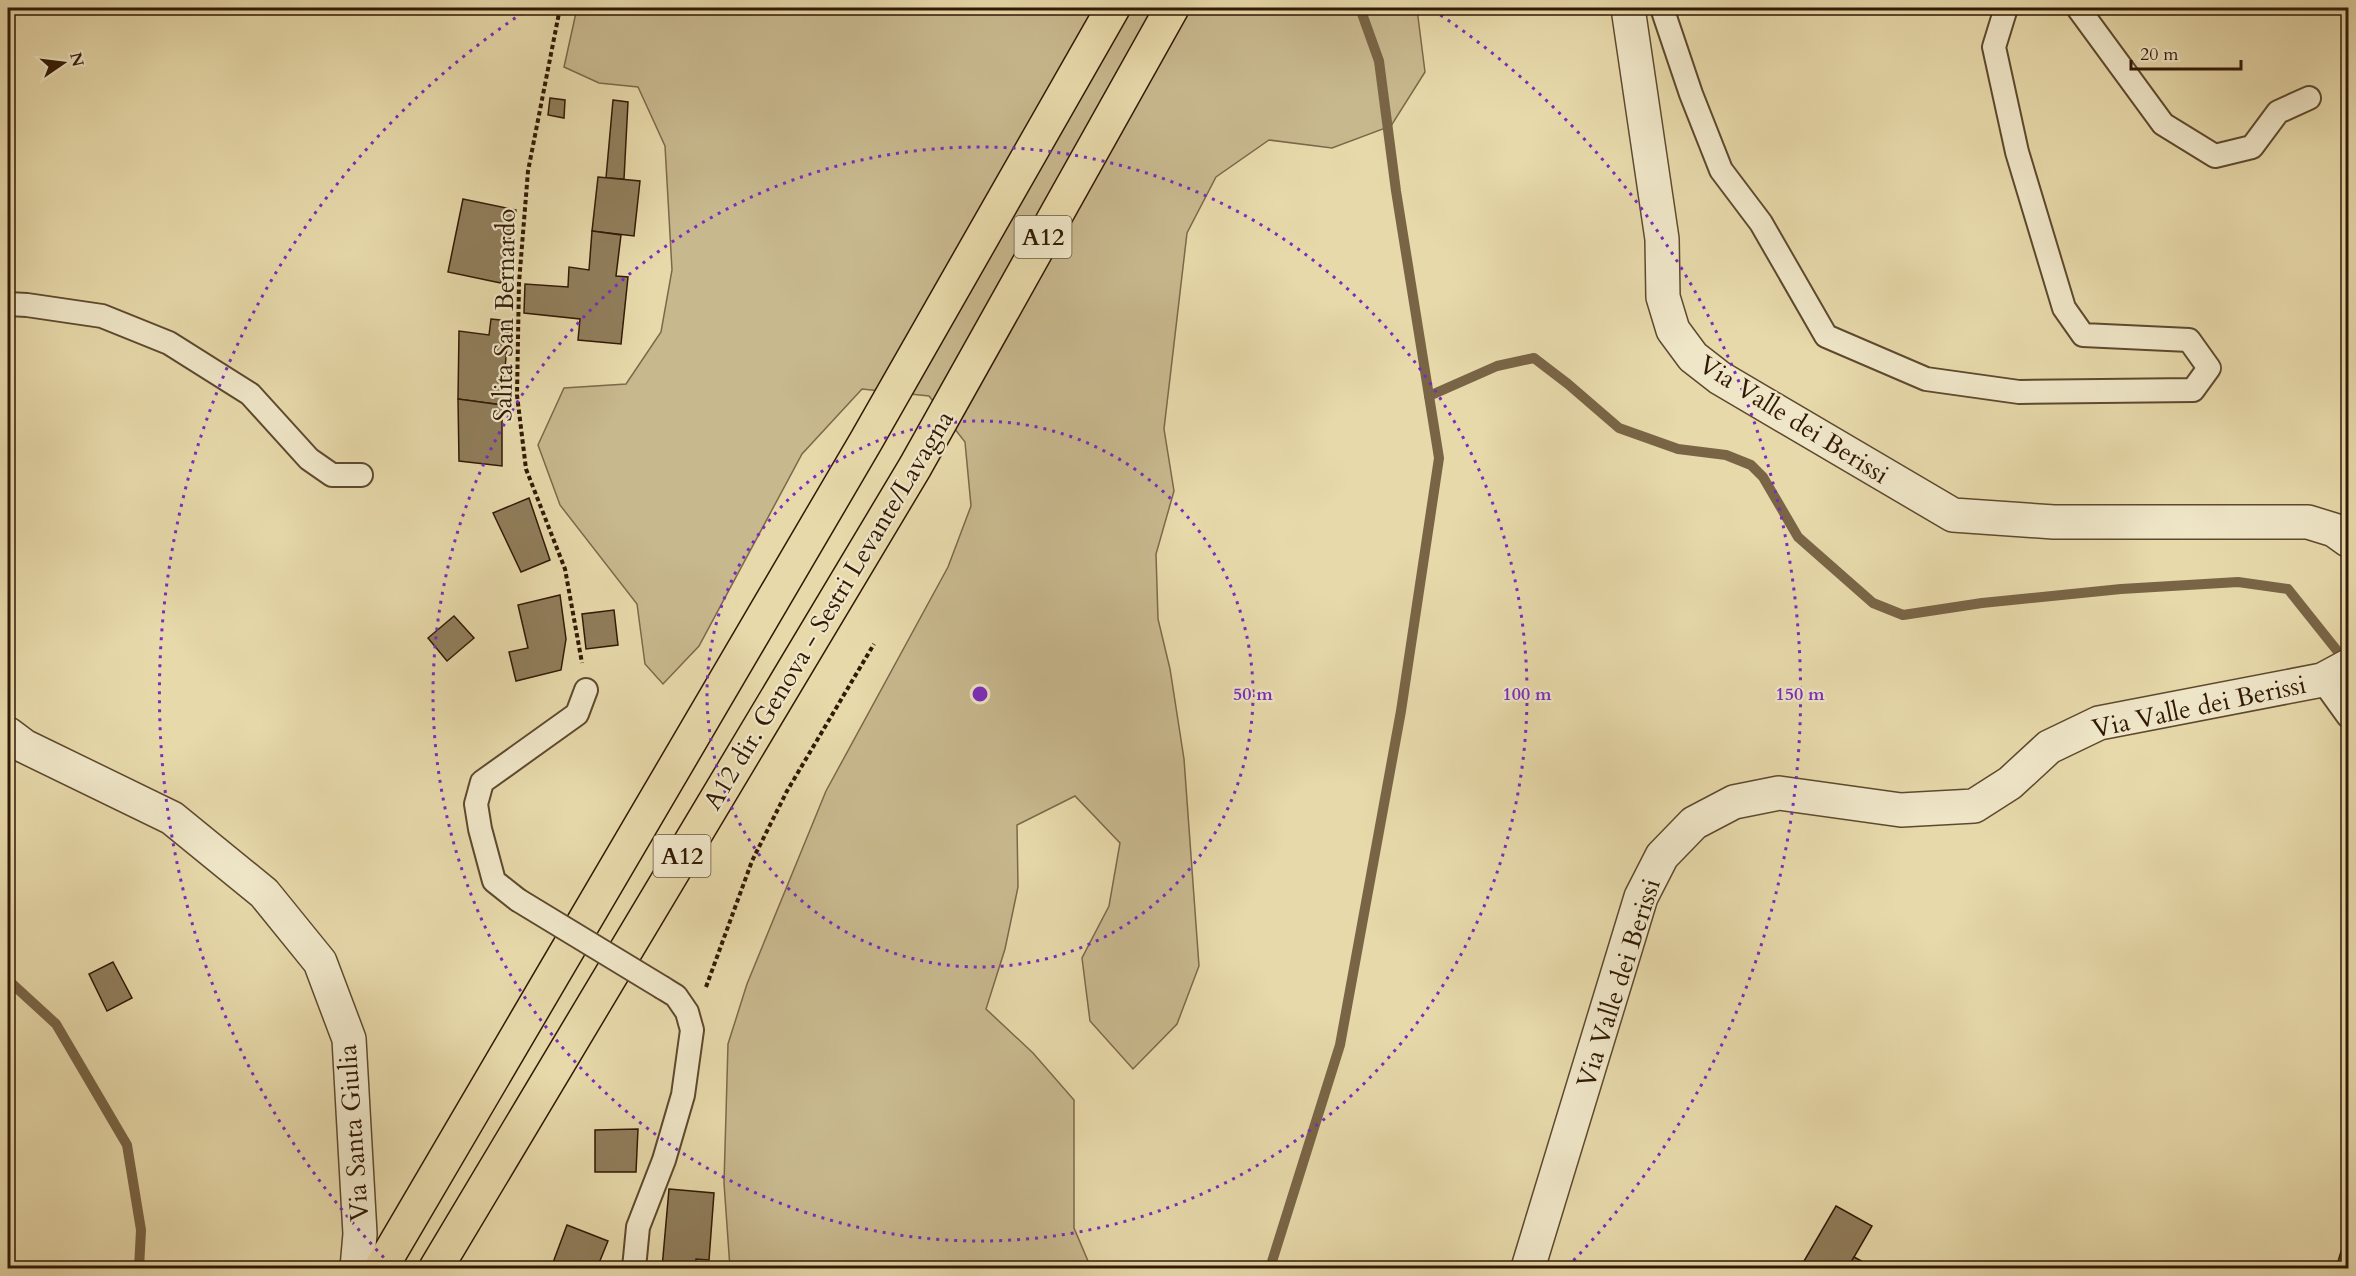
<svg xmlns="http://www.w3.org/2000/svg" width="2356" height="1276" font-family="Cardo,serif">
<rect width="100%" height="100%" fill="#e7d9aa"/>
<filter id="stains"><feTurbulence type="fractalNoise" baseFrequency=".00333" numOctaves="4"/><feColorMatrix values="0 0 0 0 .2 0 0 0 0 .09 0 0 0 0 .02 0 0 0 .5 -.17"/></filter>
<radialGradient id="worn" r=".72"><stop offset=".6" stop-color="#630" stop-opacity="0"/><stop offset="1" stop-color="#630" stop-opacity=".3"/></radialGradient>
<!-- green -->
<path fill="#c8b88e" stroke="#7c684a" stroke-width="1.5" d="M577,8L1417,9L1425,72L1391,126L1332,148L1269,140L1216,177L1187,233L1164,429L1174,491L1156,554L1158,619L1170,669L1184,759L1199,966L1177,1024L1133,1069L1090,1021L1082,958L1109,906L1120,843L1075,796L1017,825L1018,887L1005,949L986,1009L1033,1053L1074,1100V1228L1091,1268H730L724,1183L728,1044L747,984L826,791L948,567L971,506L965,442L929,396L862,389L802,454L699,646L663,684L645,664L637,604L560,505L538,445L564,388L626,384L661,332L672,270L665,146L638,87L599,83L564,67Z"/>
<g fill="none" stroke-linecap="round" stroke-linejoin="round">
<!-- stream -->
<g stroke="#796546" stroke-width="10">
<path d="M1429,396L1497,366L1534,358L1568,384L1619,428L1678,449L1726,455L1751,465L1763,477L1798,537L1873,603L1903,615L1982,603L2121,589L2238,582L2288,589L2347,663"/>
<path d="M8,980L56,1024L127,1145L141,1230L139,1268"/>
<path d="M1270,1268L1340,1045L1401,711L1439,458L1396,191L1379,61L1360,8"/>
</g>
</g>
<!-- building -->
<g fill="#907d5b" stroke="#311905" stroke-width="1.5">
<path d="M550,98L565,100L564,118L548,115Z"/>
<path d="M613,100L628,102L624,179L606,178Z"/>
<path d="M598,177L640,181L634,236L592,231Z"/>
<path d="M463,199L516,210L501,283L448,272Z"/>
<path d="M592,231L621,235L616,276L628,277L621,344L578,340L580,319L524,313L525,284L568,287L569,267L589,270Z"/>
<path d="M491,319L509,321L502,405L458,399L459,331L489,335Z"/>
<path d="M458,399L502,405V466L459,461Z"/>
<path d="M529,498L550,560L521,572L493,513Z"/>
<path d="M560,595L566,639L561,670L516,681L509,652L528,648L518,605Z"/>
<path d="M614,610L618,645L586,649L582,614Z"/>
<path d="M454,616L474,638L447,661L428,638Z"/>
<path d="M113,962L132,998L107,1011L89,974Z"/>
<path d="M638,1129L636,1172H595V1130Z"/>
<path d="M669,1189L714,1193L709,1260L696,1259L695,1268H662Z"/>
<path d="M1836,1206L1872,1226L1854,1257L1848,1268H1800Z"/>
<path d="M567,1225L608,1241L597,1268H551Z"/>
<path d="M2348,1229V1268H2336Z"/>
<path d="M1854,1257L1874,1268H1848Z"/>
</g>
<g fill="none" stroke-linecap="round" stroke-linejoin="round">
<!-- service casing -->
<g stroke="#5e492e" stroke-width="26">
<g id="service">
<path d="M1662,8L1691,94L1721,170L1761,223L1826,336L1926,379L2019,392L2193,390L2209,368L2189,340L2083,335L2064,308L2017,152L1994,47L2006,8"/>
<path d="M2078,8L2163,124L2215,156L2252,147L2278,112L2309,98"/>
<path d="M8,304L27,305L102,316L169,343L250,394L309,459L332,475H361"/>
<path d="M2322,680L2348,716"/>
<path d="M518,900L494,881L480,829L476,804L482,782L577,714L586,690"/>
<path d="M634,1268L638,1227L664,1160L683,1095L692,1030L687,1012L676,996L663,988"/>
</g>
</g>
<!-- minor casing -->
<g stroke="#5e492e" stroke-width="36">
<g id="minor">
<path d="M1628,8L1662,239L1663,297L1673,330L1693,357L1720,378L1953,515L2054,522H2308L2334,530L2348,540"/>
<path d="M1528,1268L1641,897L1662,856L1694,823L1734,802L1779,793L1901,810L1974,806L2010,783L2049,747L2099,723L2322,680L2348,666"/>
</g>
</g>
<!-- tertiary casing -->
<g stroke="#5e492e" stroke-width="36">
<path id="tertiary" d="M8,734L24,746L172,818L264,893L320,962L349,1039L360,1234L357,1268"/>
</g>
<!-- motorway casing -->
<g stroke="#311905" stroke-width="36">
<g id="motorway">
<path d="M381,1268L866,441L1113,8"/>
<path d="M436,1268L915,467L1172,8"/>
</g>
</g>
<!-- path -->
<g stroke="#311905" stroke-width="4" stroke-dasharray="4.5 3" stroke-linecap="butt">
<path d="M560,8L528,171L519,283L517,395L526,469L565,569L582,663"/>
<path d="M706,987L752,861L787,791L874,644"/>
</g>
<!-- service -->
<use href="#service" stroke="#efe6c8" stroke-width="22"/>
<!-- minor -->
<use href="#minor" stroke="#efe6c8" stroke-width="33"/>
<!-- tertiary -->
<use href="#tertiary" stroke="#efe6c8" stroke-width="33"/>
<!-- motorway -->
<use href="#motorway" stroke="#e7d9aa" stroke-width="33"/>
<!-- service-bridge casing -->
<g stroke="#5e492e" stroke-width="26" stroke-linecap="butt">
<path id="service-bridge" d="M518,900L663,988"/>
</g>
<!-- service-bridge -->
<use href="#service-bridge" stroke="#efe6c8" stroke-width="22"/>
</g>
<!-- distance rings -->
<g fill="none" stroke="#7b2cbf" stroke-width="3" stroke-dasharray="3 6">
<circle cx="980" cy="694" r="273"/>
<circle cx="980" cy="694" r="547"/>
<path d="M390 1264A820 820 0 0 1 527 10M1433 10A820 820 0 0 1 1570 1264"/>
</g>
<g text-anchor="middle" stroke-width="4.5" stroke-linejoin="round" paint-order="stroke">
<!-- shield labels -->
<g fill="#efe6c8" stroke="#6a5640" stroke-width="1.5">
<rect x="1014.5" y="216" width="57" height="42" rx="4.5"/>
<rect x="653.5" y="835" width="57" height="42" rx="4.5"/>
</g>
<g font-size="24" font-weight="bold" fill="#311905">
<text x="1043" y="245">A12</text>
<text x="682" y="864">A12</text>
</g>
<!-- street labels -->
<g font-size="26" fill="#311905" stroke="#efe6c8">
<text transform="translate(504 315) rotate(-89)" y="9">Salita San Bernardo</text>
<text transform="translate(1794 419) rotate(32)" y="9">Via Valle dei Berissi</text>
<text transform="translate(828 610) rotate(-59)" y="9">A12 dir. Genova - Sestri Levante/Lavagna</text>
<text transform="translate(2199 706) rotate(-12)" y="9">Via Valle dei Berissi</text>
<text transform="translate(1618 983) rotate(-72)" y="9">Via Valle dei Berissi</text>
<text transform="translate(353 1133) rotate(-94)" y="9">Via Santa Giulia</text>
</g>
</g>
<circle cx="980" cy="694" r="9" fill="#7b2cbf" stroke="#efe6c8" stroke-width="3"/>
<g font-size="18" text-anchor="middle" font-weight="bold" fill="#7b2cbf" stroke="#efe6c8" stroke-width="4.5" stroke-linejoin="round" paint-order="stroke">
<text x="1253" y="700">50 m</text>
<text x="1527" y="700">100 m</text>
<text x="1800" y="700">150 m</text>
</g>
<!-- margin -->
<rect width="2356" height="1276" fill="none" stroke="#e7d9aa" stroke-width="30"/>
<rect x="9" y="9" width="2338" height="1258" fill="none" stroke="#311905" stroke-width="3"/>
<rect x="15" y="15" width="2326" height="1246" fill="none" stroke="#311905" stroke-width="1.5"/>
<!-- north arrow -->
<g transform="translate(63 63) rotate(76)" stroke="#efe6c8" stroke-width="4.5" paint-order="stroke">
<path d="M0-4.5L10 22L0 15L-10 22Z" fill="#311905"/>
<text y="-9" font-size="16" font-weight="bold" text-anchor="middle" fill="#311905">N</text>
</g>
<!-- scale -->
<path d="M2131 60v9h110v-9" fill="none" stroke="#311905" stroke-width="3"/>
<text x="2140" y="60" font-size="18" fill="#311905" stroke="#efe6c8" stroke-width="4.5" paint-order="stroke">20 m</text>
<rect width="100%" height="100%" filter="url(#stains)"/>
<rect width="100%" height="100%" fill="url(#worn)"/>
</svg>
